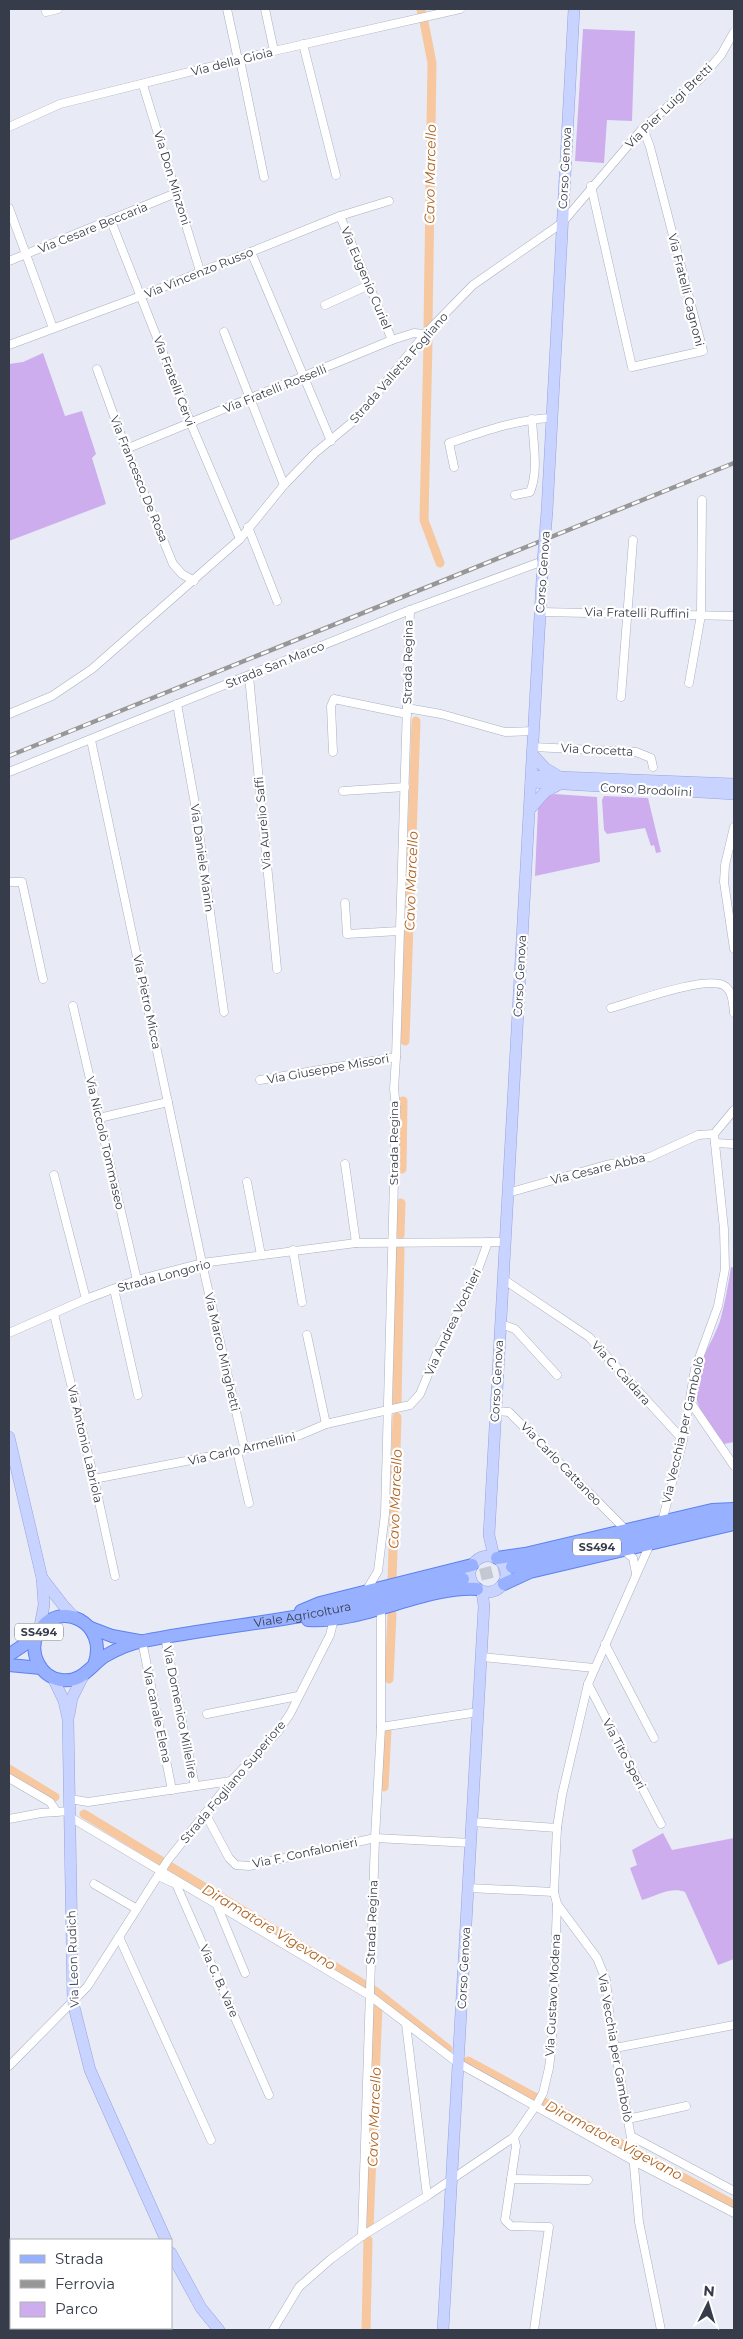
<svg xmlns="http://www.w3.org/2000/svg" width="743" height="2339" font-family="Montserrat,sans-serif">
<rect width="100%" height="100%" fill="#e8ebf5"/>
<!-- green -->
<g fill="#cdaded">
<path d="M583,29L635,31L632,121L607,120L604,163L575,161Z"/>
<path d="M43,353L65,416L82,411L96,454L92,458L106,504L9,541V364L23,362Z"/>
<path d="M555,794L597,797L600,862L535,876L538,808L546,797Z"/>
<path d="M604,796L648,798L661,852L656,853L654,845L651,846L645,828L607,834L604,830L602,800Z"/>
<path d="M731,1267L734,1268V1442L724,1444C716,1431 701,1416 697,1401C690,1372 711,1347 720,1321C725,1303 728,1286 731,1267Z"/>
<path d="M663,1833L672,1850L734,1838V1959L718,1965L685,1892C672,1886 655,1896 642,1900L630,1868L637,1865L632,1850Z"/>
</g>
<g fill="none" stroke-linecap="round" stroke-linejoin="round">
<!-- canal -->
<g stroke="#f7c79f" stroke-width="9">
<path d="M421,9L422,14"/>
<path d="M424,22L432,63L428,326"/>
<path d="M428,342L424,520L440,563"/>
<path d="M405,1041L416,721"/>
<path d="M402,1169L403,1101"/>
<path d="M400,1235L401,1203"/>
<path d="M397,1405L400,1249"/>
<path d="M392,1582L397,1417"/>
<path d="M389,1679L392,1614"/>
<path d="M9,1769L55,1797"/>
<path d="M384,1787L387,1730"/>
<path d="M84,1814L375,1991L448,2049"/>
<path d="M468,2061L734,2205"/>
<path d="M369,2228L378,2005"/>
<path d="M366,2330L368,2240"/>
</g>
<!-- primary-tunnel -->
<path stroke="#c4c8d3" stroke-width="12" stroke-dasharray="12 6" stroke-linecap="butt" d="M463,1579L512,1567"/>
<!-- minor casing -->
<g stroke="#a9b0c2" stroke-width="9">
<g id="minor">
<path d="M227,9L238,60"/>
<path d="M265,9L274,51"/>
<path d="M46,12L58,9"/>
<path d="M303,44L336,175"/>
<path d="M240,60L264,177"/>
<path d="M143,85L200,271"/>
<path d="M9,127L60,104L274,51L460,9"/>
<path d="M591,186L632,367L703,351L650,147L643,128"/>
<path d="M9,208L53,328"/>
<path d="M340,216L392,340"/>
<path d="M111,221L191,424L240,539"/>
<path d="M251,252L331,441"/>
<path d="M9,261L176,193"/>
<path d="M325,305L369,285"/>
<path d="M224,332L284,485"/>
<path d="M9,345L141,296L340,216L389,201"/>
<path d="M97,369L126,449L173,564L182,574L194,581"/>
<path d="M126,449L392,340L414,333L425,334"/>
<path d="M454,467L449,443C482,432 515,420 550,418"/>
<path d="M515,495L530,492C539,471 533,442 532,419"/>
<path d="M248,527L277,601"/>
<path d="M540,612L734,616"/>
<path d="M249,676L277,969"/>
<path d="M689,683L701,615L702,500"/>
<path d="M621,697L633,540"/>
<path d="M177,704L195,804L224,1012"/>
<path d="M407,708L441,714L505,732L534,731"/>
<path d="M9,714L52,696L92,669L240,539L284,485L315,453L356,419L425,334L473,285L562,223L643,128L700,79L721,55L734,32"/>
<path d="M91,740L202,1263L243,1442"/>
<path d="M533,747L636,752L651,758L653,767"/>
<path d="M333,752L331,706L334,699L407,714"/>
<path d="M9,772L410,610L543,561"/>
<path d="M343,791L405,787"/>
<path d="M734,827L725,865L724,882L734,949"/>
<path d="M9,882H22L43,979"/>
<path d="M345,903L347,934L399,931"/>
<path d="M73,1006L137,1280"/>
<path d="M611,1008C633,1002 704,976 723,985C733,990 733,1004 734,1013"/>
<path d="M260,1080L396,1057"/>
<path d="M99,1118L168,1102"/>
<path d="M715,1143L734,1144"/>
<path d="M345,1164L356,1243"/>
<path d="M54,1175L86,1299"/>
<path d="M247,1182L261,1255"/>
<path d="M508,1193L606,1165L650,1157L698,1135L714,1134"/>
<path d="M293,1250L302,1302"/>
<path d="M503,1279L589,1337L683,1440"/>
<path d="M114,1289L138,1395"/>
<path d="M54,1314L94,1479L115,1576"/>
<path d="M501,1324L515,1329L557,1375"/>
<path d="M9,1333L86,1299L137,1280L202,1263L356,1243L505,1242"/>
<path d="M307,1335L326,1424"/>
<path d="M691,1403L734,1466"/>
<path d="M496,1411L509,1412L622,1526"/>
<path d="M237,1451L249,1503"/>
<path d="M94,1479L237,1451L300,1435L326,1424L410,1405L420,1394L439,1348L472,1286L488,1242"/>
<path d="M662,1522L683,1440L695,1369L718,1306L725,1269L724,1229L714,1134L734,1110"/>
<path d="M650,1544L588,1684L562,1795L557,1828L554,1892L557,1904L597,1958L606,1980L610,2021L632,2143L639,2222L661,2330"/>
<path d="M623,1550L633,1558L636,1573"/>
<path d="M366,1591L378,1571L385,1514L396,1107L394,1089L396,1057L410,610"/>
<path d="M165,1637L195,1786"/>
<path d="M142,1641L172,1790"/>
<path d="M605,1644L654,1738"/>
<path d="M482,1657L594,1668"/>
<path d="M588,1684L661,1824"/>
<path d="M207,1714L298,1696"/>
<path d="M381,1727L478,1712"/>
<path d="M9,1778L50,1802L57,1812"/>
<path d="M70,1799L88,1802L231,1781"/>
<path d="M205,1813L229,1858L236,1865L249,1866L375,1838L471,1843"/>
<path d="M70,1817L369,1995L458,2063L632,2160L734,2213"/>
<path d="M9,1819L41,1813L70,1811"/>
<path d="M472,1822L557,1828"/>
<path d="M158,1876L176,1884L269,2095"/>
<path d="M94,1884L137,1909"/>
<path d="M468,1888L554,1892"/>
<path d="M216,1903L245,1973"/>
<path d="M119,1937L211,2140"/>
<path d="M406,2024L427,2196"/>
<path d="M615,2048L734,2025"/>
<path d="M9,2066L87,1987L168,1860L231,1781L277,1733L290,1714L330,1635L334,1619"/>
<path d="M628,2119L686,2106"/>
<path d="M631,2136L734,2191"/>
<path d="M514,2137L516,2146L505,2220L511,2226L549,2227L534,2330"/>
<path d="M511,2179L588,2180"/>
<path d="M362,2236L375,1838L381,1727V1607"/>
<path d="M273,2330L299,2287L331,2259L362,2236L427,2196L514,2137L537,2104L543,2093L549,2068L552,2044L557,1904"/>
</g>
</g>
<!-- secondary casing -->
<g stroke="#96a4dc" stroke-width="12">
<g id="secondary">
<path d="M547,511L574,9"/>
<path d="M532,754L545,768L558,776"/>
<path d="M534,776L734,784"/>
<path d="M531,782L734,794"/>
<path d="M529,810L545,792L558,785"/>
<path d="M9,1437L42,1578L44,1605L39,1631"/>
<circle cx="488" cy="1574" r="18"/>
<path d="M494,1557L489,1535L543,561"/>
<path d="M42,1578L63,1605L75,1618"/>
<path d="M53,1678L64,1701L68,1719L73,2003L90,2070L166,2240"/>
<path d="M69,1715L72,1698L83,1676"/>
<path d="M171,2253L201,2308L219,2330"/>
<path d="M443,2330L484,1606L482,1592"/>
</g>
</g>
<!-- primary casing -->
<g stroke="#5d82ee" stroke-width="14">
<g id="primary">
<path d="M497,1558L525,1554L712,1510L734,1509"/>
<path d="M512,1567L734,1515"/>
<path d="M504,1584L530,1572L734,1524"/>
<path d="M301,1611L320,1603L472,1565"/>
<path d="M308,1620C362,1624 424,1586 477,1589"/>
<path d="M91,1628L112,1636L139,1641"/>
<path d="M9,1655L37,1636"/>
<path d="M9,1665L41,1668"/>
<path id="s1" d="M94,1665C110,1623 58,1597 38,1633C28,1652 40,1677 61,1680C82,1683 90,1666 105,1656C117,1649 131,1643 144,1641C199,1630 256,1624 312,1614C362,1605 412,1591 463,1579"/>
</g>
</g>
<!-- minor -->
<use href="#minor" stroke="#fff" stroke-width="8"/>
<!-- secondary -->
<use href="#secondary" stroke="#c8d3ff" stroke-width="11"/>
<!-- primary -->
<use href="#primary" stroke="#97b0ff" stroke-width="12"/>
<!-- rail casing -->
<g stroke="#979797" stroke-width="4.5">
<path id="rail" d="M9,756L734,463"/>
</g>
<!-- rail -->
<use href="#rail" stroke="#fff" stroke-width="2.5" stroke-dasharray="8" stroke-linecap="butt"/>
<!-- secondary-bridge casing -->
<g stroke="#96a4dc" stroke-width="12" stroke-linecap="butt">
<path id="secondary-bridge" d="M543,561L547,511"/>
</g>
<!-- secondary-bridge -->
<use href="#secondary-bridge" stroke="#c8d3ff" stroke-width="11"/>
</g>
<g text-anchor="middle" stroke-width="4.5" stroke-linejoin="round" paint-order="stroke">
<!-- shield labels -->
<g fill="#fff" stroke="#727680" stroke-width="1">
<rect x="573" y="1538.5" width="48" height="17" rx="4"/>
<rect x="15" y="1623.5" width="48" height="17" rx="4"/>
</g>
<g font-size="11" font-weight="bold" fill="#363c49">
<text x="597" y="1551">SS494</text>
<text x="39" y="1636">SS494</text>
</g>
<!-- street labels -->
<g font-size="12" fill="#363c49" stroke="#fff">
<text transform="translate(232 62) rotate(-14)" y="4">Via della Gioia</text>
<text transform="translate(669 106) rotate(-44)" y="4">Via Pier Luigi Bretti</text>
<text transform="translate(565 168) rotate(-87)" y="4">Corso Genova</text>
<text transform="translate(172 178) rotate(73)" y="4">Via Don Minzoni</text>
<text transform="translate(93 228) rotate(-22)" y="4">Via Cesare Beccaria</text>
<text transform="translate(199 273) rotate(-22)" y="4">Via Vincenzo Russo</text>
<text transform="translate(366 278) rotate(67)" y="4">Via Eugenio Curiel</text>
<text transform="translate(686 290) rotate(76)" y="4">Via Fratelli Cagnoni</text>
<text transform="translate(399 368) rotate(-49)" y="4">Strada Valletta Fogliano</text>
<text transform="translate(174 381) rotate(69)" y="4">Via Fratelli Cervi</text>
<text transform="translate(275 389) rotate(-22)" y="4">Via Fratelli Rosselli</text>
<text transform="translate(139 479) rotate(68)" y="4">Via Francesco De Rosa</text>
<text transform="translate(543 572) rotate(-86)" y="4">Corso Genova</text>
<text transform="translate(637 613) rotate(1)" y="4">Via Fratelli Ruffini</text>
<text transform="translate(408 662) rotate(-89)" y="4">Strada Regina</text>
<text transform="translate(275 665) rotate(-22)" y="4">Strada San Marco</text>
<text transform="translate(597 750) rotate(3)" y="4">Via Crocetta</text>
<text transform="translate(646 790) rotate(3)" y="4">Corso Brodolini</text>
<text transform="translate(263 823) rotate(-95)" y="4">Via Aurelio Saffi</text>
<text transform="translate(202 858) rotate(82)" y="4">Via Daniele Manin</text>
<text transform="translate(520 976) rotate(-87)" y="4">Corso Genova</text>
<text transform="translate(147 1002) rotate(78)" y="4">Via Pietro Micca</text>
<text transform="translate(328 1069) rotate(-10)" y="4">Via Giuseppe Missori</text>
<text transform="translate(105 1143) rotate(77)" y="4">Via Niccolò Tommaseo</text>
<text transform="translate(394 1143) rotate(-90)" y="4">Strada Regina</text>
<text transform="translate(598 1169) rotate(-14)" y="4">Via Cesare Abba</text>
<text transform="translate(164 1276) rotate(-15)" y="4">Strada Longorio</text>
<text transform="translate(453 1322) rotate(-65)" y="4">Via Andrea Vochieri</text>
<text transform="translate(222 1352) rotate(77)" y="4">Via Marco Minghetti</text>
<text transform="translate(621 1373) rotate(48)" y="4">Via C. Caldara</text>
<text transform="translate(497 1381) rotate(-87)" y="4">Corso Genova</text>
<text transform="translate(683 1430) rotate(-77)" y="4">Via Vecchia per Gambolò</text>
<text transform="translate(85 1444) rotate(77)" y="4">Via Antonio Labriola</text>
<text transform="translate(242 1449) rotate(-13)" y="4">Via Carlo Armellini</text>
<text transform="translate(561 1464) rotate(46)" y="4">Via Carlo Cattaneo</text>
<text dy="4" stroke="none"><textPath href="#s1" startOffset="416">Viale Agricoltura</textPath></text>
<text transform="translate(180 1712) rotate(79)" y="4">Via Domenico Millelire</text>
<text transform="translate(157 1715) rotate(78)" y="4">Via canale Elena</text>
<text transform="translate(624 1754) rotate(62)" y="4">Via Tito Speri</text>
<text transform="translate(233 1782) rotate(-50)" y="4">Strada Fogliano Superiore</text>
<text transform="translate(305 1853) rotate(-12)" y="4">Via F. Confalonieri</text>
<text transform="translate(372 1922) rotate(-88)" y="4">Strada Regina</text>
<text transform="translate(73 1959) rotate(-92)" y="4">Via Leon Rudich</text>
<text transform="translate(464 1968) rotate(-87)" y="4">Corso Genova</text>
<text transform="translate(219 1981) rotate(66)" y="4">Via G. B. Vare</text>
<text transform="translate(553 1995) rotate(-87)" y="4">Via Gustavo Modena</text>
<text transform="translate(615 2048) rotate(80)" y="4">Via Vecchia per Gambolò</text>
</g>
<!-- water labels -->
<g font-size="14" font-style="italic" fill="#ae6423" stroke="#fff">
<text transform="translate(430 174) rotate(-89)" y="5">Cavo Marcello</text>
<text transform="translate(411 881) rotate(-88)" y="5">Cavo Marcello</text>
<text transform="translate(395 1499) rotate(-88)" y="5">Cavo Marcello</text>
<text transform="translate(269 1927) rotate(31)" y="5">Diramatore Vigevano</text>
<text transform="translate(374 2117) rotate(-88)" y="5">Cavo Marcello</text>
<text transform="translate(614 2140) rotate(28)" y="5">Diramatore Vigevano</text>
</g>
</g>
<!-- border -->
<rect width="743" height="2339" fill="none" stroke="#363c49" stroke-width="20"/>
<!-- legend -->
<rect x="10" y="2239" width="162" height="90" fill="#ffffff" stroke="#afb1b6"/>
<rect x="20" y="2255" width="25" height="8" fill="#97b0ff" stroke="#afb1b6"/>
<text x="55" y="2264" font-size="15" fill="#363c49">Strada</text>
<rect x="20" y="2280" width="25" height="8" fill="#979797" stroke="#afb1b6"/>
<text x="55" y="2289" font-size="15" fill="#363c49">Ferrovia</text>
<rect x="20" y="2302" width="25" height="15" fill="#cdaded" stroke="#afb1b6"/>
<text x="55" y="2314" font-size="15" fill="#363c49">Parco</text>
<!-- north arrow -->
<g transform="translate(708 2304) rotate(5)" stroke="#ffffff" stroke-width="4" paint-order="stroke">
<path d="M0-4L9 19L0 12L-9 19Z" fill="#363c49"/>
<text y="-8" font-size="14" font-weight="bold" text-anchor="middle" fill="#363c49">N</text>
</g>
</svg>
